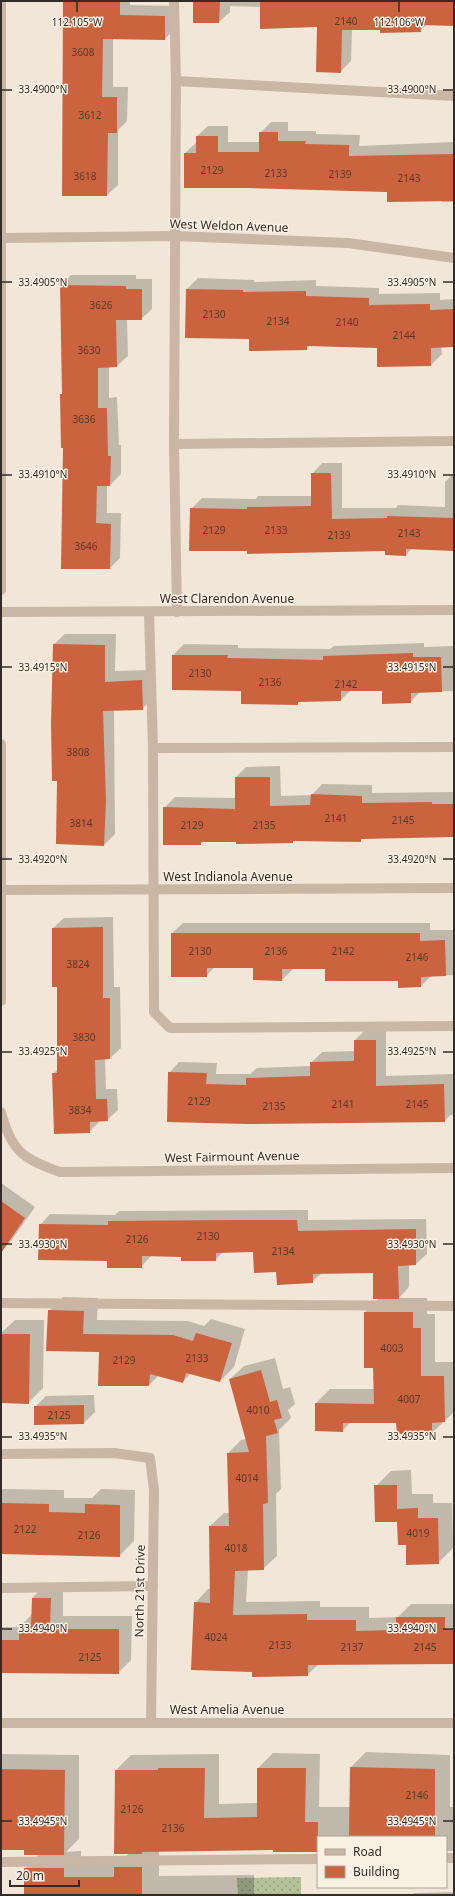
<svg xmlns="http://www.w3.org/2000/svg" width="455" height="1896" font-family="'Noto Sans',sans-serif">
<defs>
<pattern id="grass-dots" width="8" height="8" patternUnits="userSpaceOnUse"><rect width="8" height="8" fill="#b2c198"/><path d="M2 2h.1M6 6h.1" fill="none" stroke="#929d7c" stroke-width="1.8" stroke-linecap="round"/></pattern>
</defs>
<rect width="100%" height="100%" fill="#f2e6d8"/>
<!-- grass -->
<path fill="url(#grass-dots)" d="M301,1877V1895H238L237,1878Z"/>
<!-- shadow -->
<g fill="#0003">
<path d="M64,1H130V5L176,6L175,28L165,39L113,38V87H128L127,121L118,130V185L107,195Z"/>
<path d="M194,1H454V25L427,24L420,31L352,29L351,61L340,72L318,26L261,7L230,6V12L219,22Z"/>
<path d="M271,122H288V131H316V134L360,135L359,146L454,142V202H442V200L185,153L197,142V136L208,126H228V142H260V133Z"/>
<path d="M71,275H136V279H152V309L141,319H127L128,356L117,366H109V398L117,397L119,445H121V474L110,485H107V513H121L120,558L110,568L64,447L61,395L63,393L61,286Z"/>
<path d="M198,278L254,280V282L316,280V286L379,288V294L440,293V300L454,299V346L441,347L442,354L431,365L378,347L311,345L306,349L250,338L187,289Z"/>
<path d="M322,463H342V508H396L398,505L445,507V482L454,473V549L412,548L406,555L386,550H248L191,509L202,498L256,499L258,496H312V474Z"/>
<path d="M65,634H116L115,671L152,670L153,698L142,709L114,710L115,834L104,845L58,780L54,644Z"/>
<path d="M424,643V647L454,646V691L420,692L410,702L383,690H351L341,700L300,701L297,704L242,690L173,655L184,644L238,645V648L330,649L334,646Z"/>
<path d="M280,766L281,796L312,795L322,784L372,785V793L454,792V836L363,838L360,841H204L200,844L164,808L175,797L236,798V777L246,767Z"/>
<path d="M113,917L114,987H120L121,1048L110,1058H105L106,1089H117L118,1110L107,1120L100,1121L89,1132L53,1074L58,1069V986L53,928L64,918Z"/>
<path d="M183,923H430V930H454V975L431,976L421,986L399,980L326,968L293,969L282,980L254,967H215L206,976L172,933Z"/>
<path d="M365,1030H386V1076L454,1074V1115H450L445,1121L247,1123L169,1073L179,1062L217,1063L216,1074H250L257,1068L311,1066V1063L322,1052L355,1051V1040Z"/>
<path d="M1,1183L35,1207L11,1241L1,1251Z"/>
<path d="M308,1210V1220L426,1219L427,1254L416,1264H409V1287L399,1298H427V1314H435V1362H454V1412L432,1433L397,1422H351L342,1431L316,1403L330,1389H375L374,1368L365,1312L379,1298L374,1272L322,1273L312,1282L277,1271L254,1251H224L215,1260L182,1256L152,1255L141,1267L108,1260L40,1225L50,1214L115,1215L119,1211Z"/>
<path d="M63,1297L98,1298L97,1320L188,1321L204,1326L211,1319L245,1329L234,1367L220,1381L191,1373L183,1382L159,1375L149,1385H99L100,1351L49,1311Z"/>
<path d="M15,1320H44L43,1388L28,1403L1,1390V1333Z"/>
<path d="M275,1358L283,1389L290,1387L295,1404L288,1410L291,1418L279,1430L281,1489L276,1494L277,1556L263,1569L248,1570L246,1602L320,1601V1607H369V1618L398,1617L411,1604H454V1663L319,1664L307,1675L253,1671L195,1603L208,1589H211L210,1526L224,1513H229L228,1453L241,1440L246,1439L230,1379L244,1366Z"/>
<path d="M94,1395L95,1412L84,1423L35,1407L46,1396Z"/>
<path d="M411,1470L412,1494H433V1503H452L453,1548L438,1563L407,1544L398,1521L376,1486L391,1471Z"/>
<path d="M1,1489L64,1490V1498H92L101,1489L135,1490L134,1541L119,1556L1,1553Z"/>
<path d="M46,1585H63V1616H132L131,1660L118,1673L1,1672V1627H20L32,1614V1598Z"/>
<path d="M366,1752L450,1755V1807H454V1851H446V1837H318V1851L274,1849L159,1851V1876L254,1875V1895H25V1869L39,1854L25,1849H1V1754L79,1755V1839L66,1852L81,1851V1861H122L129,1853L116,1770L131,1755L219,1754V1804L258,1803V1768L273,1753L320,1754L319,1807H351V1767Z"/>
<path d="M454,1892V1895H412L414,1893Z"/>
</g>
<!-- building -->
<g fill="#ca633e">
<path d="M63,1H120V15L165,16V40L103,39L102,97H117V133H108L107,196H62Z"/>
<path d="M193,1H220L219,23H193Z"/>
<path d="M260,1H454V26L420,25L421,32L380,33V30H342L341,73L316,72L317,27L260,29Z"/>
<path d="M259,132H278V141H306L305,144L349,145V156L454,154V201L387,202V192L248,188H184V153H196V136H218V152H259Z"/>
<path d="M60,285L126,286V289H142V320H116L117,367L98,368V408H107L108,456H111L110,486H97L96,523L111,524L110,569H61L63,448H61L60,394H62Z"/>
<path d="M186,289L243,290V292L306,291V296L369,298V305L430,304V310L454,309V347L431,348V366L377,367V348L307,346V350L249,351V339L185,338Z"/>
<path d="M311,473H331L332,519L387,518V516L454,518V551L406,549V556L385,555V551L247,554V551H189L190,508L247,509V507L311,506Z"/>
<path d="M53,644L105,645V682L142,680L143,710L103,711L106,801L104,846L56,844L57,781H52L51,724Z"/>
<path d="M413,653V657H441L442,692L411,693V703L382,704V691H341V701L298,702V705L241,704V691L172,690V655H228L227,658L323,660V656Z"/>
<path d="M235,777H270V806L310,805L311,794L362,796V803L432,802V804H454V837L361,839V842L293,841V843L236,844V842H201V845H163V807L235,809Z"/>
<path d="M103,927V998H110V1059L95,1060L96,1099H107L108,1121L90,1122V1133L54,1134L52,1073H57V987H52V928Z"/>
<path d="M171,933H420V941L445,940L446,976L421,977V987L398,988V981H325V969H282V981L253,980V968H207V977H171Z"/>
<path d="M354,1040H376V1086L444,1084L445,1122L247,1124L167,1122L168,1072L207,1073L206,1084L246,1085V1078L310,1076V1062L354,1061Z"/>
<path d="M1,1201L25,1218L1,1253Z"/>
<path d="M236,1220H297L298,1231L416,1229V1265L398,1266L399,1299H373V1273L313,1274V1283L277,1285L276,1272L254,1273L253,1252L216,1253V1261H181V1257L142,1256V1268H107V1261L38,1260L39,1224L108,1225V1221Z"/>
<path d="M48,1310L84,1311L83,1334L173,1335L193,1341L196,1333L232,1343L220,1382L186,1373L183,1383L150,1374L149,1386H98L99,1352L46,1351Z"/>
<path d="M364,1312H413V1328H421V1376H444L445,1422L432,1423V1434H397L396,1423H343V1432L315,1431V1403L374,1404L373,1368H364Z"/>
<path d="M1,1334H30L29,1404L2,1403Z"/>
<path d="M261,1370L270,1402L277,1400L282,1418L274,1420L278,1433L266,1436L268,1503L263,1504L264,1570L235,1571L233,1615L307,1614V1620H356V1631L396,1630V1617H445V1629H454V1664L308,1665V1676L252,1677V1672L191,1670L194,1602L210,1603L209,1526H229L227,1453L249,1452L229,1379Z"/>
<path d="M84,1405V1424L34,1425V1406Z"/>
<path d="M374,1485H397V1509L418,1508V1518H438L439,1564L406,1565V1545H398L397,1522H375Z"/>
<path d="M1,1503L49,1504V1512L85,1513V1504L120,1505V1557L1,1554Z"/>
<path d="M32,1598H51L50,1629H119V1674L1,1673V1640H19V1626H31Z"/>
<path d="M350,1767L435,1769V1837H349Z"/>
<path d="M158,1768H205L204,1818L257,1817V1768H306L305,1822H318V1852H273V1850L142,1852V1854H114L115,1770H158Z"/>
<path d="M1,1769L65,1770L64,1855H24V1850H1Z"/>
<path d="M114,1867H142V1895H24V1868H64V1877H114Z"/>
</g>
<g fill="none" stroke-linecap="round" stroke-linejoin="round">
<!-- lane -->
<g stroke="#cab6a4" stroke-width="10">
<path d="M174,1L176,81"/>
<path d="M174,444L454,441"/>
<path d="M149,612L153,748L154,1012L170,1028L454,1026"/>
<path d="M177,612L174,444L176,81L454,96"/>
<path d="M153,748L454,747"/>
<path d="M1,1303L454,1306"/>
<path d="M1,1588L153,1586"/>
<path d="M446,1858H454"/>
<path d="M1,1862L318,1859"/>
</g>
<!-- street -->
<g stroke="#cab6a4" stroke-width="10">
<path d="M2,238L176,236L348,243L454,258"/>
<path d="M1,590V1"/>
<path d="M1,612L454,610"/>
<path d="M1,744V1001"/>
<path d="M2,890L454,888"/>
<path d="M1,1112C11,1151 23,1159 60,1172L454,1168"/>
<path d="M1,1454L114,1453L150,1458L154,1490L151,1723"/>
<path d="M1,1723H454"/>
</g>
</g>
<!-- ticks -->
<path fill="none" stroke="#352b26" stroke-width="1.5" d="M77,2V12M399,2V12M2,90H12M443,90H453M2,282H12M443,282H453M2,475H12M443,475H453M2,667H12M443,667H453M2,859H12M443,859H453M2,1052H12M443,1052H453M2,1244H12M443,1244H453M2,1437H12M443,1437H453M2,1629H12M443,1629H453M2,1821H12M443,1821H453"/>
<g text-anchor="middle" stroke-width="3" stroke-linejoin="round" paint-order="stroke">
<!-- number labels -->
<g font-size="10" fill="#5a392c">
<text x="346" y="25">2140</text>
<text x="83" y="56">3608</text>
<text x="90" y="119">3612</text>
<text x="212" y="174">2129</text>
<text x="276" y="177">2133</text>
<text x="340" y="178">2139</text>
<text x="85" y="180">3618</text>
<text x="409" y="182">2143</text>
<text x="101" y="309">3626</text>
<text x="214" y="318">2130</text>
<text x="278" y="325">2134</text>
<text x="347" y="326">2140</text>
<text x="404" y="339">2144</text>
<text x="89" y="354">3630</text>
<text x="84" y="423">3636</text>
<text x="214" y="534">2129</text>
<text x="276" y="534">2133</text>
<text x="409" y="537">2143</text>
<text x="339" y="539">2139</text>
<text x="86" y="550">3646</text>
<text x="200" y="677">2130</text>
<text x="270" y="686">2136</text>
<text x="346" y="688">2142</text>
<text x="78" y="756">3808</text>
<text x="336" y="822">2141</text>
<text x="403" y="824">2145</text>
<text x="81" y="827">3814</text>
<text x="192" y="829">2129</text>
<text x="264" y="829">2135</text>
<text x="200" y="955">2130</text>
<text x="276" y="955">2136</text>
<text x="343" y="955">2142</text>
<text x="417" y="961">2146</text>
<text x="78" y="968">3824</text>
<text x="84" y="1041">3830</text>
<text x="199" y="1105">2129</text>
<text x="343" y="1108">2141</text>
<text x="417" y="1108">2145</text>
<text x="274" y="1110">2135</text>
<text x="80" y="1114">3834</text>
<text x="208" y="1240">2130</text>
<text x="137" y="1243">2126</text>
<text x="283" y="1255">2134</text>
<text x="392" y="1352">4003</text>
<text x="197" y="1362">2133</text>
<text x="124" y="1364">2129</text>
<text x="409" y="1403">4007</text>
<text x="258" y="1414">4010</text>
<text x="59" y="1419">2125</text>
<text x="247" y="1482">4014</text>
<text x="25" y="1533">2122</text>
<text x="418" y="1537">4019</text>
<text x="89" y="1539">2126</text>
<text x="236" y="1552">4018</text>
<text x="216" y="1641">4024</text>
<text x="280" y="1649">2133</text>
<text x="352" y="1651">2137</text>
<text x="425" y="1651">2145</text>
<text x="90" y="1661">2125</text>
<text x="417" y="1799">2146</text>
<text x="132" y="1813">2126</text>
<text x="173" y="1832">2136</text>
</g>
<!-- street labels -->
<g font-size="12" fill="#352b26" stroke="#f9f0e4">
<text transform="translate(229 226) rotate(2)" y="4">West Weldon Avenue</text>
<text x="227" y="603">West Clarendon Avenue</text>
<text x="228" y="881">West Indianola Avenue</text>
<text transform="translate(232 1157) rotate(-1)" y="4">West Fairmount Avenue</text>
<text transform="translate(140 1591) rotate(-89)" y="4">North 21st Drive</text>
<text x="227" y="1714">West Amelia Avenue</text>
</g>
</g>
<g font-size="10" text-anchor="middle" fill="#352b26" stroke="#f9f0e4" stroke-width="3" stroke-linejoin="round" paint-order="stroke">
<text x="77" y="26">112.105°W</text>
<text x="399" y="26">112.106°W</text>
<text x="412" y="93">33.4900°N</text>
<text x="43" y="93">33.4900°N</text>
<text x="412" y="286">33.4905°N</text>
<text x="43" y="286">33.4905°N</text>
<text x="412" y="478">33.4910°N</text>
<text x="43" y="478">33.4910°N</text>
<text x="412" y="671">33.4915°N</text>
<text x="43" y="671">33.4915°N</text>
<text x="412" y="863">33.4920°N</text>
<text x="43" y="863">33.4920°N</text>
<text x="43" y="1055">33.4925°N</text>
<text x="412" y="1055">33.4925°N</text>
<text x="412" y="1248">33.4930°N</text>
<text x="43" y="1248">33.4930°N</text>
<text x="43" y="1440">33.4935°N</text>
<text x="412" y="1440">33.4935°N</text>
<text x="43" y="1632">33.4940°N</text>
<text x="412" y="1632">33.4940°N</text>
<text x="43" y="1825">33.4945°N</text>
<text x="412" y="1825">33.4945°N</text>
</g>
<!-- border -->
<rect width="455" height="1896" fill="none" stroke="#352b26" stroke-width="4"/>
<!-- legend -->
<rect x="317" y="1836" width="130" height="52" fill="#f9f0e4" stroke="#aba198"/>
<rect x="325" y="1849" width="20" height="6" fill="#cab6a4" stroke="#aba198"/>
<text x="353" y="1856" font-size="12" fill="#352b26">Road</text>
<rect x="325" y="1866" width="20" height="12" fill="#ca633e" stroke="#aba198"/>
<text x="353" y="1876" font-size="12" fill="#352b26">Building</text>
<!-- scale -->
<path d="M10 1880v6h69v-6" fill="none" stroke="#352b26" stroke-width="2"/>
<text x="16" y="1880" font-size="12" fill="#352b26" stroke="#f9f0e4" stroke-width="3" paint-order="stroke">20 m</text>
</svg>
